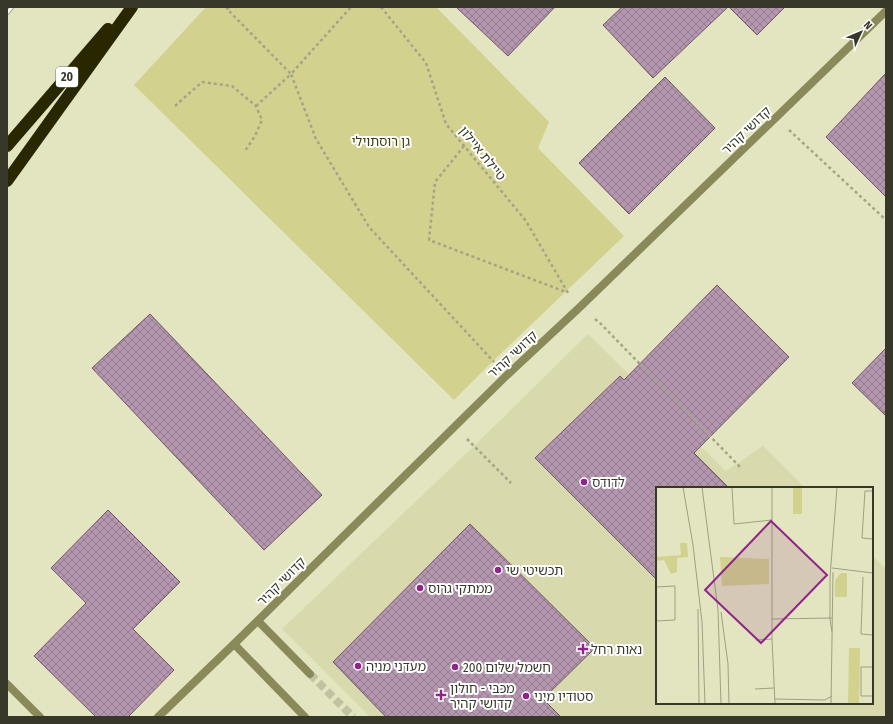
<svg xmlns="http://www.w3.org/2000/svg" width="893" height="724" font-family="'Fira Sans Condensed','Noto Sans Hebrew',sans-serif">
<defs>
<pattern id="building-cross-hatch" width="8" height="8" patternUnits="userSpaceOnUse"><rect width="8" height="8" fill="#b497af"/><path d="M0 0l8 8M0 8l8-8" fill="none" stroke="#937c8f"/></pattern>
</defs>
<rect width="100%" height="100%" fill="#e3e4c0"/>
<!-- built -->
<path fill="#d9d9ae" d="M588,334L726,471L763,446L805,488H657V703H872V555L886,569V717H370L282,629L474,446Z"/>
<!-- green -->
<path fill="#d2d28e" d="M206,7H436L549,122L538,148L624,236L493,361L454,400L134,85Z"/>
<!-- building -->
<g fill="url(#building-cross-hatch)" stroke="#6f556b">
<path d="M456,7H555L508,56Z"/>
<path d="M622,7H728L653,78L603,25Z"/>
<path d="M729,7H785L757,35Z"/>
<path d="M886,73V197L826,137Z"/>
<path d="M665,77L715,128L629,214L579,163Z"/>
<path d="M717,285L789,357L694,453L729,488H657V580L535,458L620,376L624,380Z"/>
<path d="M150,314L322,495L264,550L92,368Z"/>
<path d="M886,348V416L852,383Z"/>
<path d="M108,510L180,582L133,629L174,670L128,717H96L34,656L86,603L51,568Z"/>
<path d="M470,524L595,648L543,699L561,717H386L333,662Z"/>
</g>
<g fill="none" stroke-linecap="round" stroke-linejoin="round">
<!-- minor-tunnel -->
<path stroke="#c1c2a2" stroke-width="8" stroke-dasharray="8 4" stroke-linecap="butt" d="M310,674L353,717"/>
<!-- path -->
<g stroke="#a4a488" stroke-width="2.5" stroke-dasharray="3 3" stroke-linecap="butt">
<path d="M229,7L227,9L291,74L351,7"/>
<path d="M381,7L426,63L446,124L526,221L568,293"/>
<path d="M175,106L202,82L232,86L256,106L262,120L255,136L245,151"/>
<path d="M256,106L291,74L316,139L369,227L494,362"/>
<path d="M789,130L886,220"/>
<path d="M464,146L435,182L429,240L566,292"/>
<path d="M595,319L601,324L741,468"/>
<path d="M467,439L511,483"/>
</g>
<!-- minor -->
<g stroke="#898959" stroke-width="8">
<path d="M258,621L310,674"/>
<path d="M234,644L305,717"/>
<path d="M7,684L40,717"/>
<path d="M158,717L234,644L506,376L580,307L886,11"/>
</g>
<!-- motorway -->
<g stroke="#282700" stroke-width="12">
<path d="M7,146L108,29"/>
<path d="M7,181L132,7"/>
</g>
<!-- rail casing -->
<g stroke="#909177" stroke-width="4.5">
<path id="rail" d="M7,13L12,7"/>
</g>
<!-- rail -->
<use href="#rail" stroke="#fff" stroke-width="3" stroke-dasharray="9" stroke-linecap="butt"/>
</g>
<!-- markers -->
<g fill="#902589" stroke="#fff" stroke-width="1.5">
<circle cx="584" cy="482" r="4"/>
<circle cx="498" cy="570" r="4"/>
<circle cx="420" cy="588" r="4"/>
<path d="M581 643h4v4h4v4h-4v4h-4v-4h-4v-4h4z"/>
<circle cx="358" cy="666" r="4"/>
<circle cx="455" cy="667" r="4"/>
<path d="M439 689h4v4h4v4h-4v4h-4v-4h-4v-4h4z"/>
<circle cx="526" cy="696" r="4"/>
</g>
<g text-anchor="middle" stroke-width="4" stroke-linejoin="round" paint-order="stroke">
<!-- shield labels -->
<rect fill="#fff" stroke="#74746a" stroke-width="1" x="56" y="67" width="22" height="20" rx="3"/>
<g font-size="12" font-weight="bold" fill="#38382a">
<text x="67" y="81">20</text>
</g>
<!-- street labels -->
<g font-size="13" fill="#38382a" stroke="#fff">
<text transform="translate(746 130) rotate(-44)" y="5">קדושי קהיר</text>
<text transform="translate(483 153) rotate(51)" y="5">טיילת איילון</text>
<text transform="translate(512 354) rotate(-43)" y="5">קדושי קהיר</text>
<text transform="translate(281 581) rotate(-45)" y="5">קדושי קהיר</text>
</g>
<!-- park labels -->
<g font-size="13" fill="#403e06" stroke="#fff">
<text x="381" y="146">גן רוסתוילי</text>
</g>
<!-- poi labels -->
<g font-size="13" fill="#38382a" stroke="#fff" text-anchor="start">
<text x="592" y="487">לדודס</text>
<text x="506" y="575">תכשיטי שי</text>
<text x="428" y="593">ממתקי גרוס</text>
<text x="591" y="654">נאות רחל</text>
<text x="366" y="671">מעדני מניה</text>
<text x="463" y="672">חשמל שלום 200</text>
<text x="450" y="693">מכבי - חולון<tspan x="450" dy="15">קדושי קהיר</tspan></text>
<text x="534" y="701">סטודיו מיני</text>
</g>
</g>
<!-- overview -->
<g transform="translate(656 487)">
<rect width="217" height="217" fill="#e3e4c0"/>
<path d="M137,0H146V27H137ZM24,56H31L32,70L21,71V85L15,87L8,73L0,74V70L25,68ZM64,70L113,72V97L66,99ZM185,86H191V110H179V93ZM193,161H204L203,217H192Z" fill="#d2d28e"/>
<path fill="none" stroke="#9f9f84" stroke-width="1" d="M27,0L37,58L46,135L49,217M46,0L62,123L65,217M76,0L78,37L116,33M116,0V152L119,217M217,4H209L206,51L217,52M176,81L217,86M207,90L205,147L217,148M0,100L19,99V133L0,134M42,122L43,217M65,125L72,177L73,217M116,132L176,131M176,145L174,132V90L181,0M100,153L116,152M217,180H205V209H217M99,202L118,201M119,212L169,213L176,209M175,217L177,85"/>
<path fill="#902589" fill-opacity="0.15" stroke="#902589" stroke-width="2" d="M115,34L171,88L105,156L49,103Z"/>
<rect width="217" height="217" fill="none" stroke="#38382a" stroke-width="2"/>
</g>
<!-- border -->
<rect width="893" height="724" fill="none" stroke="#38382a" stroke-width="16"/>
<!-- north arrow -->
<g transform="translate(861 32) rotate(46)" stroke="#ffffff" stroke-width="3" paint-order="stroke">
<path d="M0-3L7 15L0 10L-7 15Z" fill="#38382a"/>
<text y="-6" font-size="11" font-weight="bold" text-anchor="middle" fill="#38382a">N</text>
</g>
</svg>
